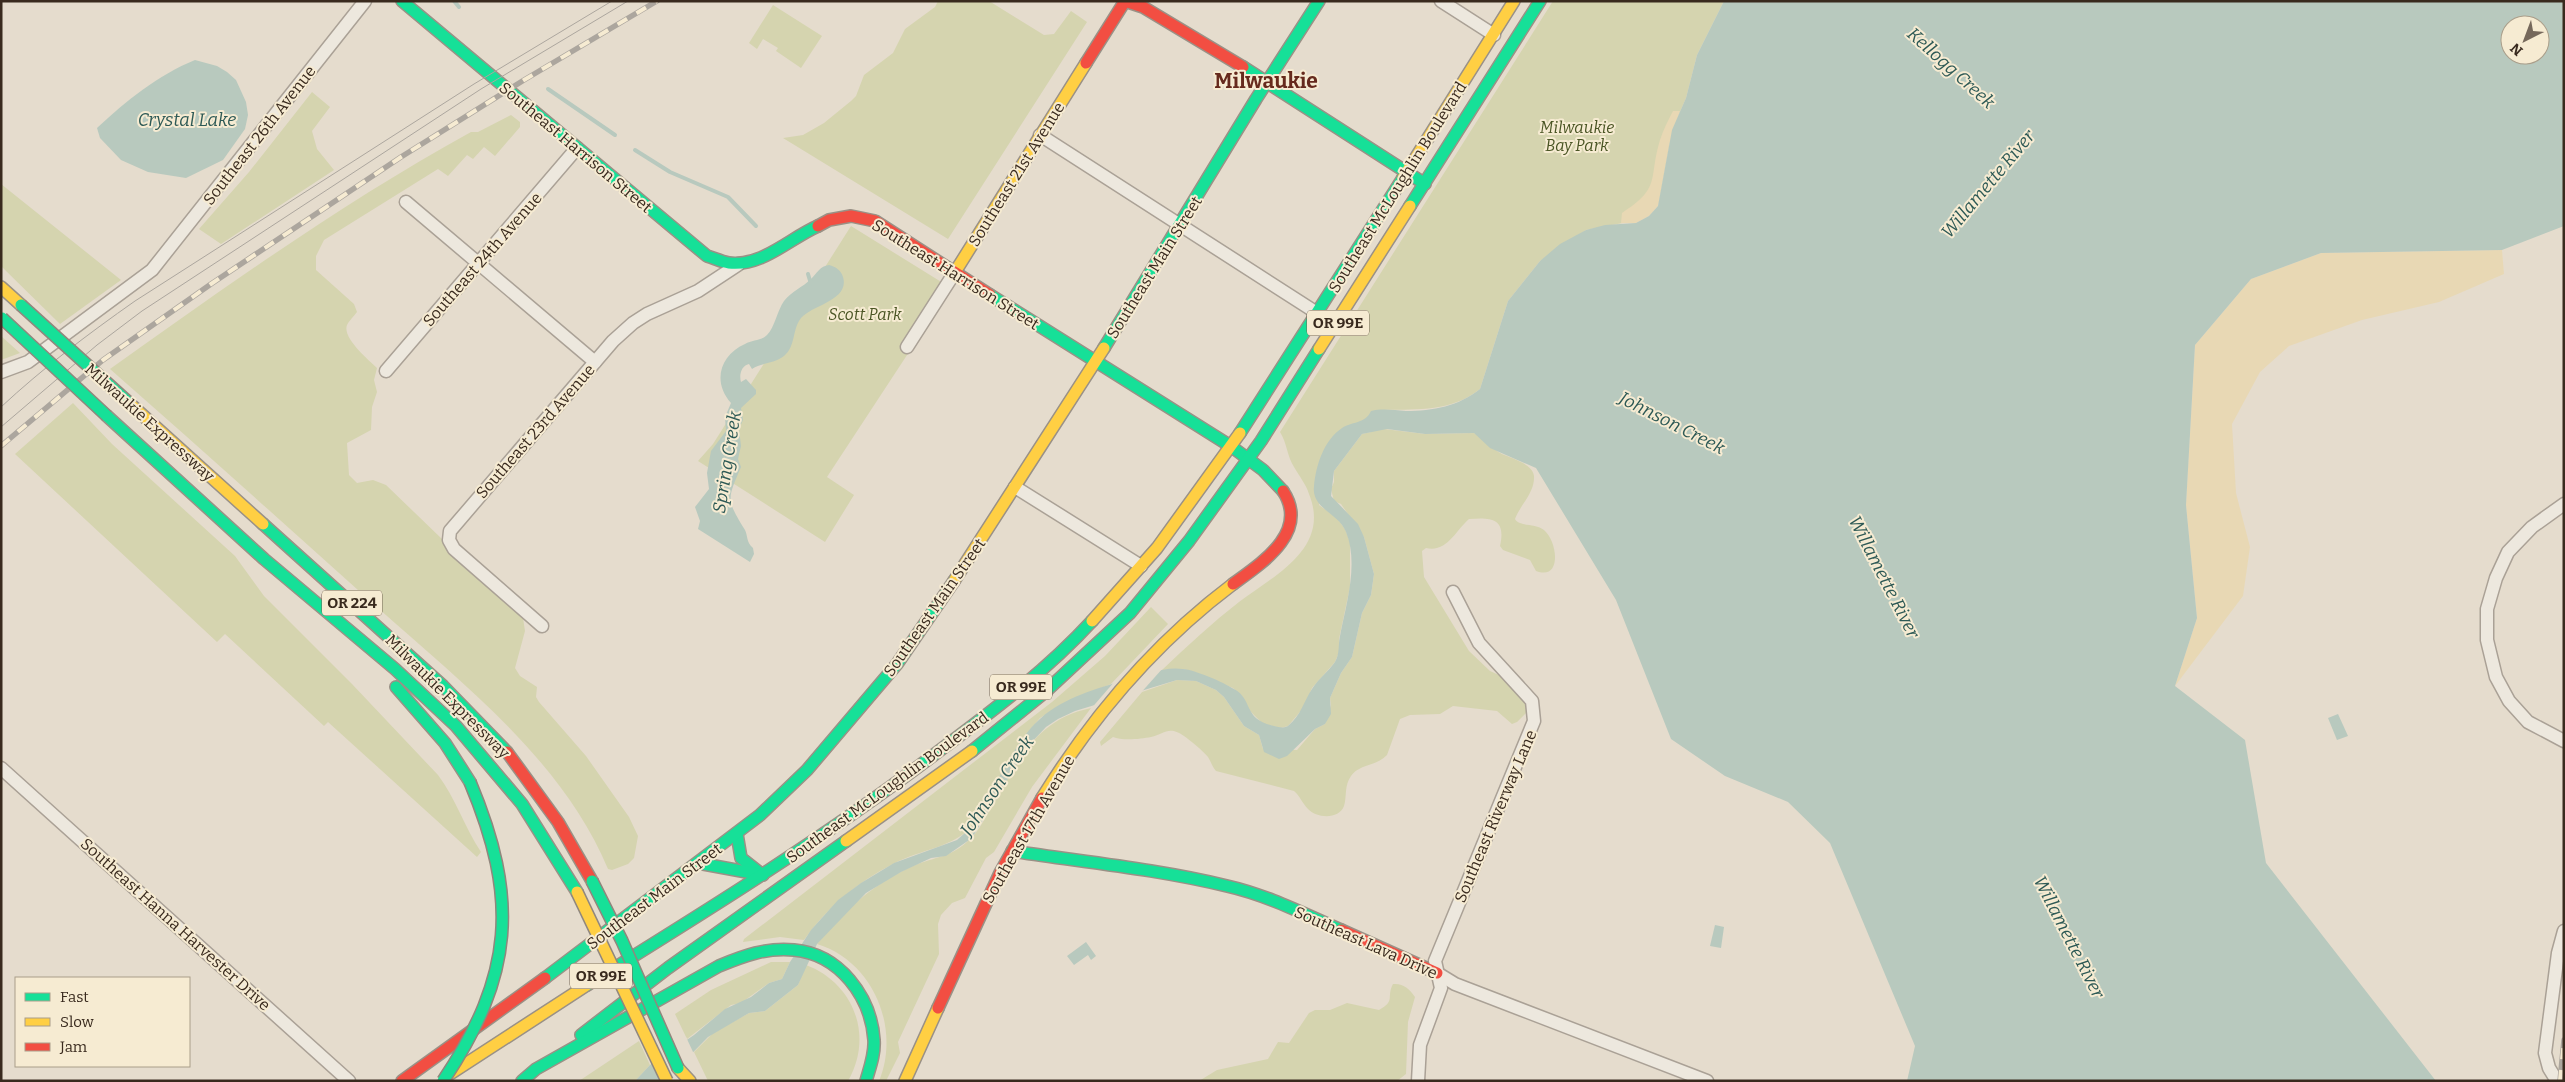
<svg xmlns="http://www.w3.org/2000/svg" width="2565" height="1082" font-family="Bitter,serif">
<rect width="100%" height="100%" fill="#e5dccd"/>
<!-- green -->
<g fill="#d5d4af">
<path d="M938,1H989L1044,35L1054,34L1071,11L1087,22L948,239L783,138L803,135L824,123L851,101L856,96L864,75L893,53L905,29L935,7Z"/>
<path d="M1553,1H1724L1697,55L1686,98L1672,130L1658,206L1628,222L1586,230L1540,261L1508,301L1480,389C1451,412 1419,409 1384,410V429L1425,434L1474,433C1485,438 1491,449 1502,454C1511,458 1533,464 1534,476C1535,493 1520,505 1515,519C1519,527 1536,523 1544,530C1558,542 1562,581 1536,571L1530,560L1503,550L1500,546C1506,519 1493,517 1469,519C1456,530 1447,553 1426,548L1422,551L1424,577L1469,651L1490,671L1501,676L1527,703L1529,710L1517,722L1512,724L1497,711L1453,706L1440,714L1410,715L1400,719L1387,755C1377,766 1359,764 1351,776C1344,786 1347,796 1344,806C1339,820 1316,818 1308,809C1302,803 1300,796 1294,791L1216,771C1212,766 1211,762 1208,757C1202,750 1191,741 1184,736C1169,725 1164,734 1151,737C1141,739 1122,741 1113,737L1101,746L1100,742L1142,692L1177,680L1196,681L1216,690L1224,697L1244,726L1259,735L1263,749L1297,750L1315,729L1325,724L1331,705L1330,698L1341,673L1352,657L1362,613L1371,595L1374,574L1364,537L1341,504L1334,501L1331,489L1334,482V471L1362,434L1371,432L1360,431L1322,473L1319,505L1337,518L1345,529L1350,542V587L1339,639L1340,650L1335,662L1312,688L1305,706L1288,726L1281,728L1263,724L1247,708L1242,696L1233,688L1184,669L1162,670C1187,646 1212,623 1239,602C1275,575 1331,548 1309,494C1306,484 1299,476 1294,467C1287,456 1287,443 1280,432Z"/>
<path d="M773,5L822,36L801,68L776,51L778,48L763,39L757,49L749,43Z"/>
<path d="M312,92L330,107L312,131L317,149L334,170L221,244L199,229L249,172Z"/>
<path d="M511,115L520,122V127L495,156L484,147L473,159L467,155L448,176L438,169L324,240L316,256V270L354,304L357,312C354,316 349,321 347,325C342,338 369,360 377,368L374,380L377,392L372,407L371,430L347,443L349,475L357,483L373,480L386,485L442,539L455,558L523,618L525,631L515,668L520,676L537,687L536,697L539,702L586,756L629,817L638,836L634,858L628,864L612,870L608,869C563,761 463,684 378,608C289,528 200,448 110,369C228,285 344,202 471,132H478Z"/>
<path d="M1,184L121,280L60,324L1,266Z"/>
<path d="M851,226L951,288L827,477L854,495L825,542L698,461L713,444Z"/>
<path d="M1,336L20,353L1,360Z"/>
<path d="M73,403L112,444L235,556L264,596L352,684L438,775C455,797 465,828 481,852L477,857L328,722L324,726L225,634L217,642L15,454Z"/>
<path d="M1151,607L1168,624L1111,684L1057,707L1040,718L1025,736L975,824C953,848 921,849 893,864C858,882 827,907 804,940L780,937L743,942L744,939L1052,702L1105,656Z"/>
<path d="M1091,708L1032,787L994,852L986,858L965,898L952,903L941,915L938,924L939,954L898,1042L900,1053L886,1081H879C901,1028 873,961 817,944C843,910 875,883 913,866C936,856 951,858 970,839C979,831 985,818 991,808C1018,762 1034,720 1091,708Z"/>
<path d="M771,962H790L782,979L769,983L741,1003L731,1005L687,1039L675,1014L711,990Z"/>
<path d="M806,965C854,983 874,1036 848,1081H708L694,1052L713,1033L749,1013L765,1011L798,985Z"/>
<path d="M1393,984C1403,983 1410,989 1415,997L1408,1022L1406,1074L1397,1081H1199L1217,1070L1268,1059L1278,1042L1289,1043L1309,1013L1315,1010H1330L1347,1003L1379,1010C1396,1001 1386,997 1393,984Z"/>
<path d="M639,1041L650,1065L635,1081H579Z"/>
</g>
<!-- sand -->
<g fill="#e8d8b4">
<path d="M1673,111H1680L1669,145L1658,206L1649,216L1636,223H1621L1622,213C1662,187 1648,180 1660,140C1663,130 1668,121 1673,111Z"/>
<path d="M2502,250L2504,274L2439,302L2362,320L2289,346L2260,372L2232,424L2236,493L2250,547L2243,596L2175,686L2197,618L2186,505L2195,345L2251,279L2321,253Z"/>
</g>
<!-- water -->
<g fill="#b8c9be" fill-rule="evenodd">
<path d="M1724,1H2564V226L2502,250L2321,253L2251,279L2195,345L2186,505L2197,618L2175,686L2245,740L2266,863L2436,1081H1907L1915,1046L1830,843L1788,802L1725,776L1671,739L1616,600L1536,468L1490,448L1474,433L1425,434L1387,429L1362,434L1334,471L1331,496L1358,524L1364,537L1374,574L1371,595L1362,613L1352,657L1341,673L1330,698L1331,714L1325,724L1315,729L1287,756L1279,759L1264,752L1259,735L1244,726L1224,697L1216,690L1196,681L1177,680L1075,711L1058,719L1046,727L1028,746L972,838L946,856L931,858L901,872L866,893L817,944L798,985L765,1011L749,1013L708,1037L665,1081H635L650,1065L694,1035L725,1009L751,997L769,983L782,979L790,962L811,930L838,900L861,883L894,863L957,840L975,824C991,793 1015,740 1041,718C1063,698 1098,688 1126,680C1144,675 1165,666 1183,669C1195,670 1223,682 1234,689C1254,700 1242,719 1274,726C1279,727 1285,729 1289,725C1301,715 1304,701 1312,689C1318,679 1328,672 1335,662C1340,653 1338,645 1340,636C1346,604 1359,564 1346,532C1339,513 1311,509 1314,486C1316,465 1324,440 1342,428C1353,421 1365,424 1371,411C1382,408 1394,410 1406,411C1433,411 1459,406 1480,389L1508,301L1540,261L1560,244L1586,230L1605,225L1636,223L1649,216L1658,206L1672,130L1686,98L1697,55ZM2510,25H2540V55H2510Z"/>
<path d="M195,60L217,66L227,72L236,80L246,102L248,115L245,129L223,160L186,178L148,172L121,160L100,138L97,128C126,101 158,75 195,60Z"/>
<path d="M829,265C836,267 841,270 843,277C850,300 812,305 801,318C792,329 796,346 784,356C774,364 762,362 752,369L749,364C741,366 739,375 741,382L746,379L756,390V394L741,408L743,420L739,429L741,446L738,459L741,467C727,500 726,499 745,530C748,536 746,542 753,548L754,554L750,562L698,529L700,521L695,507L709,489L707,473L711,451L726,431L725,417L731,403C712,382 720,355 745,344C752,340 761,341 767,335C775,327 777,311 784,301C792,291 803,287 811,279C817,273 820,266 829,265Z"/>
<path d="M2338,714L2348,736L2337,740L2328,718Z"/>
<path d="M1715,925L1724,927L1721,948L1710,946Z"/>
<path d="M1086,942L1096,956L1091,960L1088,955L1074,965L1067,956Z"/>
</g>
<!-- pier -->
<g fill="#e5dccd">
<path d="M1163,668L1138,696L1089,711L1115,681Z"/>
<path d="M686,1037L694,1054L668,1081L650,1062Z"/>
</g>
<g fill="none" stroke-linecap="round" stroke-linejoin="round">
<!-- stream -->
<g stroke="#b8c9be" stroke-width="4">
<path d="M454,1L459,7"/>
<path d="M548,89L615,135"/>
<path d="M635,150L670,172L728,197L756,226"/>
<path d="M808,274L811,284"/>
</g>
<!-- street casing -->
<g stroke="#aaa196" stroke-width="15">
<g id="street">
<path d="M1441,1L1494,35"/>
<path d="M1040,135L1317,313"/>
<path d="M406,202L595,362"/>
<path d="M907,347L955,272"/>
<path d="M386,371L577,148"/>
<path d="M1,372L28,362L152,270L365,1"/>
<path d="M1015,487L1141,566"/>
<path d="M2564,504L2532,527L2508,552L2496,578L2487,609V640L2496,677L2509,701L2528,722L2564,741"/>
<path d="M542,626L454,549L449,540L450,531L613,341L633,323L647,314L698,291L739,264"/>
<path d="M1,768L349,1081"/>
<path d="M1437,973L1455,984L1707,1081"/>
<path d="M1418,1081L1420,1045L1441,988L1435,961L1534,721L1532,701L1479,643L1453,592"/>
<path d="M2557,1081L2549,1068L2545,1053L2558,953L2564,931"/>
</g>
</g>
<!-- fast casing -->
<g stroke="#9a9186" stroke-width="14">
<g id="fast">
<path d="M402,1L707,256C714,258 722,262 729,263C762,267 790,238 818,226"/>
<path d="M1243,67L1425,184"/>
<path d="M1410,206L1540,1"/>
<path d="M990,295L1232,447L1263,470L1283,491"/>
<path d="M1104,348L1256,99L1319,1"/>
<path d="M107,416L264,559L395,669L456,726L522,804L577,892"/>
<path d="M1240,433L1403,178"/>
<path d="M263,524L443,686L507,752"/>
<path d="M396,687L445,743L470,782"/>
<path d="M972,751L1045,692L1130,613L1189,541L1261,441L1319,349"/>
<path d="M737,834L741,858L760,873"/>
<path d="M1012,851C1084,862 1157,869 1227,886C1267,895 1304,914 1341,930"/>
<path d="M698,863L763,875"/>
<path d="M545,978L760,815L807,770L897,664L954,581"/>
<path d="M587,985C708,910 829,835 943,748C995,709 1048,669 1092,621"/>
<path d="M581,1035L668,968L846,841"/>
<path d="M522,1081L536,1069L719,966C743,956 767,947 794,950C839,954 871,996 874,1040C875,1054 870,1067 866,1081"/>
</g>
</g>
<!-- slow casing -->
<g stroke="#9a9186" stroke-width="14">
<g id="slow">
<path d="M1403,178L1514,1"/>
<path d="M955,272L1086,63"/>
<path d="M1,287L21,305"/>
<path d="M1319,349L1410,206"/>
<path d="M128,402L263,524"/>
<path d="M954,581L1104,348"/>
<path d="M1092,621L1157,548L1240,433"/>
<path d="M1042,798C1092,717 1156,642 1233,584"/>
<path d="M846,841L972,751"/>
<path d="M678,1068L690,1081"/>
<path d="M450,1074L587,985"/>
<path d="M905,1081L938,1008"/>
</g>
</g>
<!-- jam casing -->
<g stroke="#9a9186" stroke-width="14">
<g id="jam">
<path d="M1125,1L1143,7L1243,67"/>
<path d="M1086,63L1125,1"/>
<path d="M818,226L829,220L851,216L875,221L990,295"/>
<path d="M1233,584C1262,563 1310,532 1283,491"/>
<path d="M507,752L558,822L592,881"/>
<path d="M1341,930L1437,973"/>
<path d="M938,1008L1000,873L1042,798"/>
<path d="M402,1081L545,978"/>
</g>
</g>
<!-- street -->
<use href="#street" stroke="#ede8de" stroke-width="12"/>
<!-- fast -->
<use href="#fast" stroke="#16e098" stroke-width="11"/>
<!-- slow -->
<use href="#slow" stroke="#ffcf43" stroke-width="11"/>
<!-- jam -->
<use href="#jam" stroke="#f24e42" stroke-width="11"/>
<!-- tram -->
<g stroke="#aca69e" stroke-width="1">
<path d="M1,407C43,368 88,334 135,301L474,84L612,1"/>
<path d="M1,427L97,345L142,311L481,89L628,1"/>
</g>
<!-- rail casing -->
<g stroke="#aca69e" stroke-width="5.5">
<g id="rail">
<path d="M1,446L103,360L211,284L401,157L524,80L657,1"/>
<path d="M2560,1081L2564,1040"/>
</g>
</g>
<!-- rail -->
<use href="#rail" stroke="#f6ebd2" stroke-width="4" stroke-dasharray="11" stroke-linecap="butt"/>
<!-- fast-bridge casing -->
<g stroke="#90877d" stroke-width="14" stroke-linecap="butt">
<g id="fast-bridge">
<path d="M21,305L128,402"/>
<path d="M2,318L107,416"/>
<path d="M592,881L622,941L678,1068"/>
<path d="M443,1081C514,975 519,899 470,782"/>
</g>
</g>
<!-- slow-bridge casing -->
<g stroke="#90877d" stroke-width="14" stroke-linecap="butt">
<path id="slow-bridge" d="M577,892L667,1081"/>
</g>
<!-- fast-bridge -->
<use href="#fast-bridge" stroke="#16e098" stroke-width="11"/>
<!-- slow-bridge -->
<use href="#slow-bridge" stroke="#ffcf43" stroke-width="11"/>
</g>
<g text-anchor="middle" stroke-width="4" stroke-linejoin="round" paint-order="stroke">
<!-- shield labels -->
<g fill="#f6ebd2" stroke="#726454" stroke-width="1">
<rect x="1307" y="310.5" width="62" height="25" rx="4"/>
<rect x="322" y="590.5" width="60" height="25" rx="4"/>
<rect x="990" y="674.5" width="62" height="25" rx="4"/>
<rect x="570" y="963.5" width="62" height="25" rx="4"/>
</g>
<g font-size="15" font-weight="bold" fill="#392a1e">
<text x="1338" y="328">OR 99E</text>
<text x="352" y="608">OR 224</text>
<text x="1021" y="692">OR 99E</text>
<text x="601" y="981">OR 99E</text>
</g>
<!-- park labels -->
<g font-size="16" font-style="italic" fill="#4a5524" stroke="#f6ebd2">
<text x="1577" y="133">Milwaukie<tspan x="1577" dy="18">Bay Park</tspan></text>
<text x="865" y="320">Scott Park</text>
</g>
<!-- street labels -->
<g font-size="16" fill="#392a1e" stroke="#f6ebd2">
<text transform="translate(259 135) rotate(-52)" y="6">Southeast 26th Avenue</text>
<text transform="translate(576 147) rotate(40)" y="6">Southeast Harrison Street</text>
<text transform="translate(1016 174) rotate(-58)" y="6">Southeast 21st Avenue</text>
<text transform="translate(1397 187) rotate(-58)" y="6">Southeast McLoughlin Boulevard</text>
<text transform="translate(482 259) rotate(-49)" y="6">Southeast 24th Avenue</text>
<text transform="translate(1154 267) rotate(-58)" y="6">Southeast Main Street</text>
<text transform="translate(956 274) rotate(32)" y="6">Southeast Harrison Street</text>
<text transform="translate(150 422) rotate(42)" y="6">Milwaukie Expressway</text>
<text transform="translate(535 431) rotate(-49)" y="6">Southeast 23rd Avenue</text>
<text transform="translate(934 607) rotate(-55)" y="6">Southeast Main Street</text>
<text transform="translate(448 696) rotate(45)" y="6">Milwaukie Expressway</text>
<text transform="translate(887 787) rotate(-36)" y="6">Southeast McLoughlin Boulevard</text>
<text transform="translate(1495 816) rotate(-67)" y="6">Southeast Riverway Lane</text>
<text transform="translate(1028 829) rotate(-60)" y="6">Southeast 17th Avenue</text>
<text transform="translate(654 896) rotate(-37)" y="6">Southeast Main Street</text>
<text transform="translate(176 924) rotate(42)" y="6">Southeast Hanna Harvester Drive</text>
<text transform="translate(1366 942) rotate(24)" y="6">Southeast Lava Drive</text>
</g>
<!-- water labels -->
<g font-size="18" font-style="italic" fill="#2d5955" stroke="#f6ebd2">
<text transform="translate(1951 68) rotate(42)" y="6">Kellogg Creek</text>
<text x="187" y="126">Crystal Lake</text>
<text transform="translate(1988 184) rotate(-50)" y="6">Willamette River</text>
<text transform="translate(1672 423) rotate(27)" y="6">Johnson Creek</text>
<text transform="translate(727 462) rotate(-81)" y="6">Spring Creek</text>
<text transform="translate(1884 577) rotate(63)" y="6">Willamette River</text>
<text transform="translate(997 786) rotate(-56)" y="6">Johnson Creek</text>
<text transform="translate(2069 937) rotate(63)" y="6">Willamette River</text>
</g>
<!-- district labels -->
<g font-size="21" font-weight="bold" fill="#662a1d" stroke="#f6ebd2">
<text x="1266" y="88">Milwaukie</text>
</g>
</g>
<!-- border -->
<rect width="2565" height="1082" fill="none" stroke="#392a1e" stroke-width="5"/>
<!-- legend -->
<rect x="15" y="977" width="175" height="90" fill="#f6ebd2" stroke="#aa9e8a"/>
<rect x="25" y="993" width="25" height="8" fill="#16e098" stroke="#aa9e8a"/>
<text x="60" y="1002" font-size="15" fill="#392a1e">Fast</text>
<rect x="25" y="1018" width="25" height="8" fill="#ffcf43" stroke="#aa9e8a"/>
<text x="60" y="1027" font-size="15" fill="#392a1e">Slow</text>
<rect x="25" y="1043" width="25" height="8" fill="#f24e42" stroke="#aa9e8a"/>
<text x="60" y="1052" font-size="15" fill="#392a1e">Jam</text>
<!-- north arrow -->
<g transform="translate(2525 40) rotate(222)"><circle r="24" fill="#f6ebd2" stroke="#aa9e8a"/>
<path d="M0-4L9 19L0 12L-9 19Z" fill="#75685b"/>
<text y="-8" font-size="14" font-weight="bold" text-anchor="middle" fill="#392a1e">N</text>
</g>
</svg>
